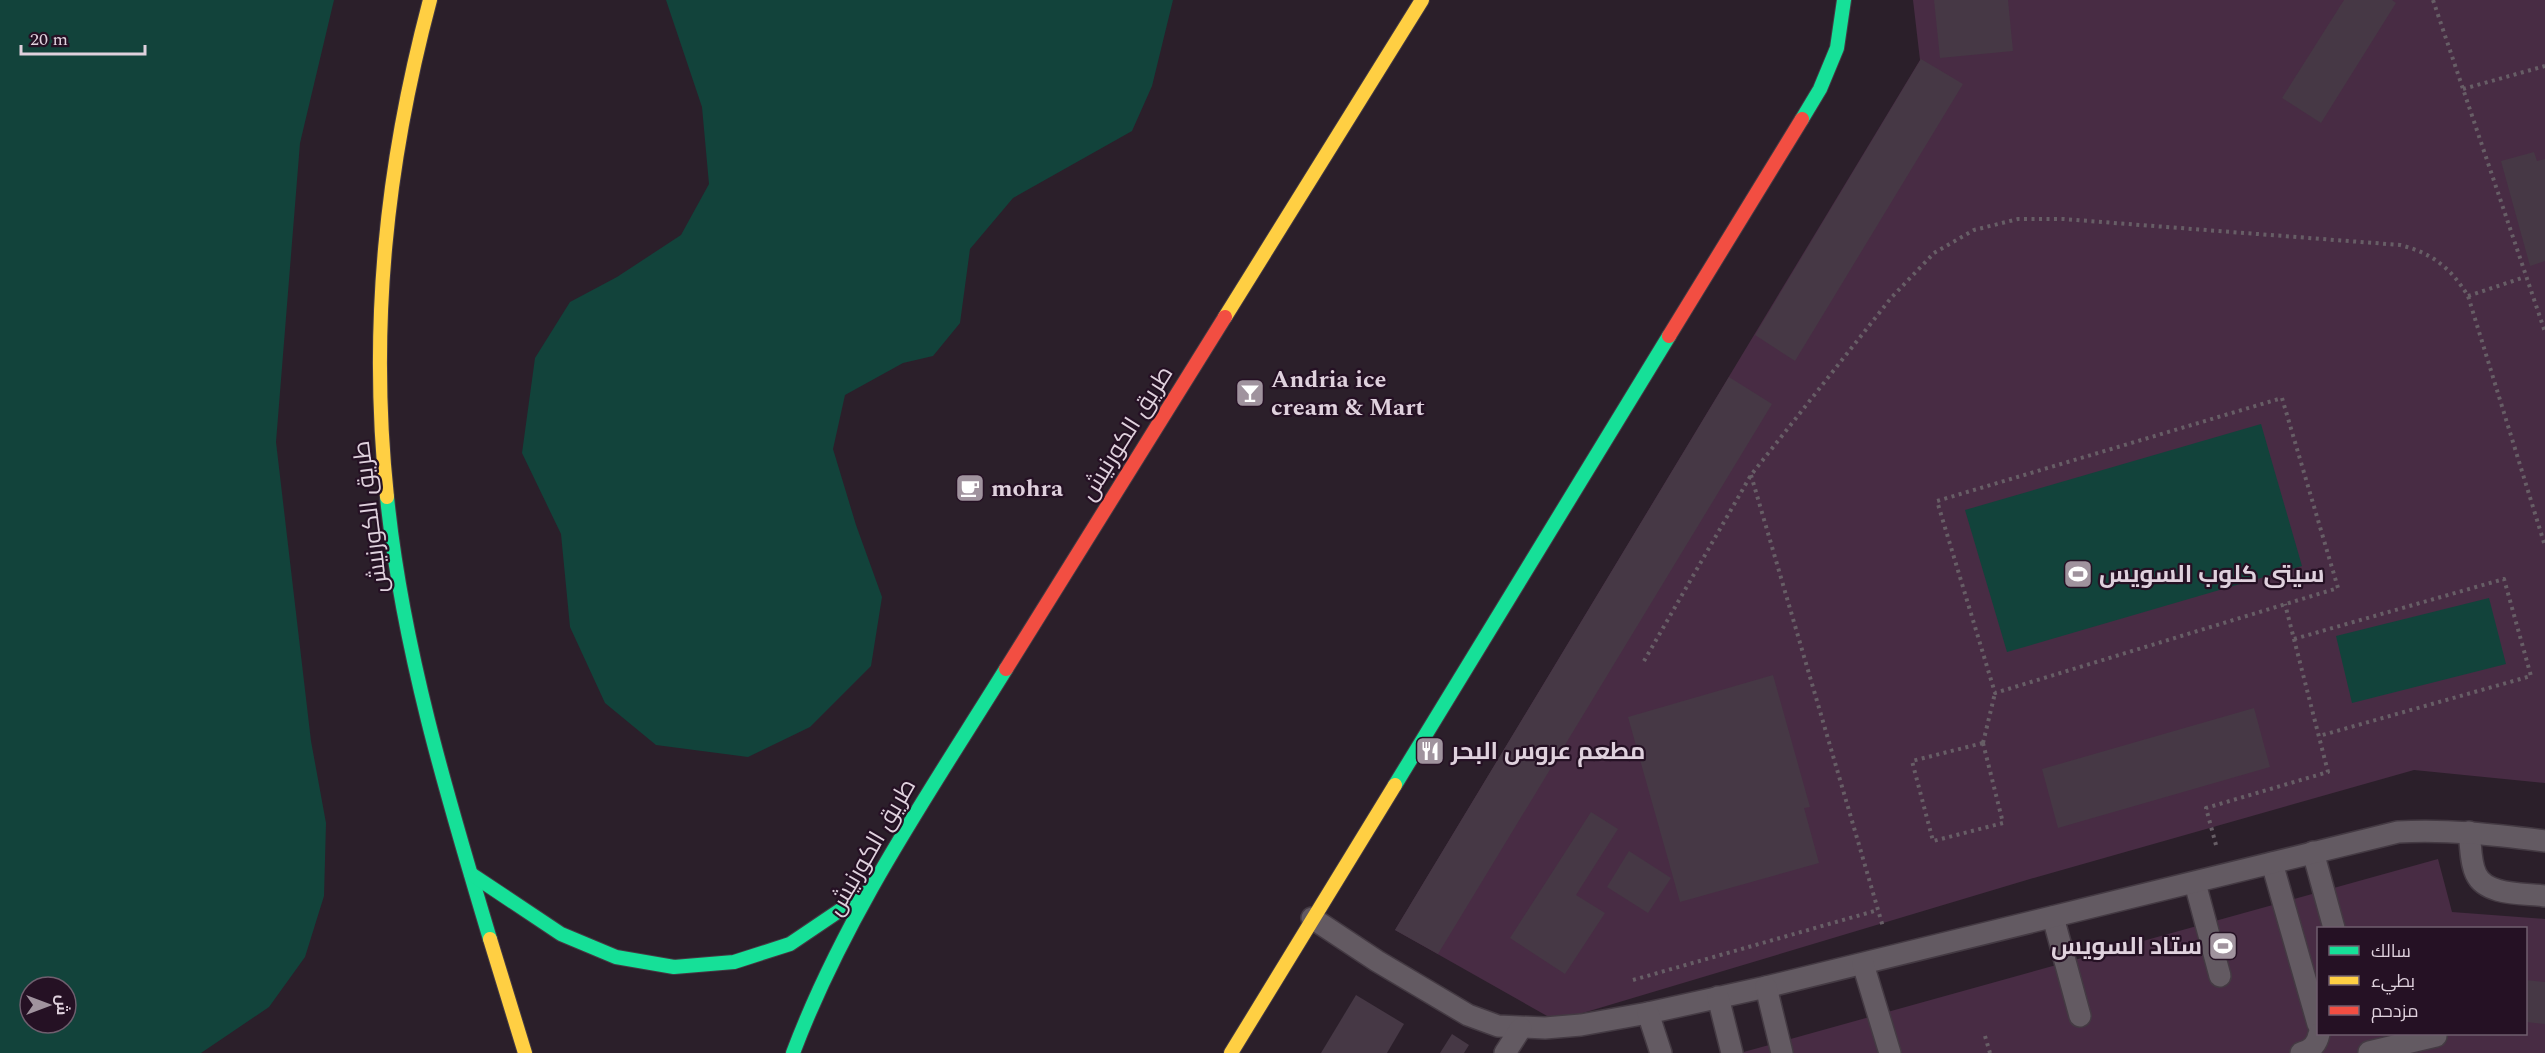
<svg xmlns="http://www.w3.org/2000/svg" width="2545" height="1053" font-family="Spectral,Cairo,serif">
<rect width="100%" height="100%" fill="#2b1f2a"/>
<!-- green -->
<g fill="#482c44" fill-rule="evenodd">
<path d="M1913,0H2545V783L2414,770L2030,879L1556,1021L1395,930L1920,60Z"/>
<path d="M2438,859L2452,912L2545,919V1053H1740ZM2318,928H2526V1034H2318Z"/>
</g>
<!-- water -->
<g fill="#12433b" fill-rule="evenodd">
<path d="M0,0H334L300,143L276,442L311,741L326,823L324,896L305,957L269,1007L201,1053H0ZM30,987H66V1023H30Z"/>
<path d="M666,0H1173L1152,86L1132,131L1013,198L970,249L960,323L933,356L903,363L845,395L833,449L856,525L882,597L871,666L810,727L748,757L656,745L605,703L570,627L561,534L522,453L535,358L570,302L617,277L681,235L709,184L702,107Z"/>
<path d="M2261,424L2302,566L2007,652L1965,510Z"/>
<path d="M2489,598L2506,664L2352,703L2336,636Z"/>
</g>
<!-- building -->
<g fill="#463845">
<path d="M1934,0H2008L2013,51L1940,58Z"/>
<path d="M2344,0H2392L2396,3L2321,123L2282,98Z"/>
<path d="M1921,59L1963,84L1795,361L1755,335Z"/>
<path d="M2534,152L2537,161L2545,159V261L2530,266L2501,161Z"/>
<path d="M1729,377L1772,404L1438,954L1395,930Z"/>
<path d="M1773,675L1810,807L1804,808L1819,863L1680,902L1628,717Z"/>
<path d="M2254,708L2270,767L2058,828L2042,769Z"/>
<path d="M1591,812L1618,829L1576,895L1605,913L1565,974L1510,938Z"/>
<path d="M1629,851L1671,878L1648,913L1607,887Z"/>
<path d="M2526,980L2545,982V1024L2526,1022Z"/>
<path d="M1356,995L1404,1024L1387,1053H1321Z"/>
<path d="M1452,1034L1469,1045L1464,1053H1440Z"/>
</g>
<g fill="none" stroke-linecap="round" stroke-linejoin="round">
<!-- lane casing -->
<g stroke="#443a43" stroke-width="24">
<g id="lane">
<path d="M2469,832C2471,845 2470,862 2476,874C2486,896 2524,893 2545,896"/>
<path d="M2313,852L2334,928"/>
<path d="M2272,863L2318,1024"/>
<path d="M2195,883L2220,976"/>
<path d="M2053,917L2080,1016"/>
<path d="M1312,918L1377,961L1468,1015L1498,1026L1545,1028L1581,1025L1648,1013L1766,987L2398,832C2448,829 2496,835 2545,841"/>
<path d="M1863,964L1890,1053"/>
<path d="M1766,987L1782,1053"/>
<path d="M1718,997L1732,1053"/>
<path d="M1648,1013L1661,1053"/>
<path d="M2369,1052L2436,1036"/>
<path d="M1505,1053L1521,1028"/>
<path d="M2301,1053C2312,1050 2317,1044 2319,1034"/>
</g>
</g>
<!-- fast casing -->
<g stroke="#443a43" stroke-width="16">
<g id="fast">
<path d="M1802,119L1820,89L1837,48L1844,0"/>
<path d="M387,497C402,646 447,796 490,939"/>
<path d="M1395,785L1669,336"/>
<path d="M471,874L561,934L616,957L674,967L734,962L790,944L867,892"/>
<path d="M793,1053C845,915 929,793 1006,669"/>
</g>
</g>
<!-- slow casing -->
<g stroke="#443a43" stroke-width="16">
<g id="slow">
<path d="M1225,317L1422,0"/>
<path d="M387,497C369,327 386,165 430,0"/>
<path d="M490,939L525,1053"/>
<path d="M1231,1053L1395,785"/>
</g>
</g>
<!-- jam casing -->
<g stroke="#443a43" stroke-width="16">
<g id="jam">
<path d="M1669,336L1802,119"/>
<path d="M1006,669L1225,317"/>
</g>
</g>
<!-- path -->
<g stroke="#675e66" stroke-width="4" stroke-dasharray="3 4.5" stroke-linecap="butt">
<path d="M2433,0L2545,332"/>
<path d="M2463,89L2545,66"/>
<path d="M2468,296L2525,277"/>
<path d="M2282,398L2338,588L1995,693L1937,501Z"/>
<path d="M1751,475L1883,927"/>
<path d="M2294,639L2504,579L2531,676L2319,736"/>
<path d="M1644,661L1751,475L1891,298L1934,253L1974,230L2018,219H2063L2400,245C2432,253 2451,268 2468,296L2545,546"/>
<path d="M1983,743L2003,823L1933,841L1912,761Z"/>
<path d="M1983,743L1995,693"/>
<path d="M2216,845L2206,808L2328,772L2285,604"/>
<path d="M1633,980L1878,910"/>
<path d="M1985,1036L1990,1053"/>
</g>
<!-- lane -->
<use href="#lane" stroke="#635a62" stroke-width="21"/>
<!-- fast -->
<use href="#fast" stroke="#16e098" stroke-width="14"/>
<!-- slow -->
<use href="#slow" stroke="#ffcf43" stroke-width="14"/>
<!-- jam -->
<use href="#jam" stroke="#f24e42" stroke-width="14"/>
</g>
<!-- icons -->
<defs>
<g id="bar-square" transform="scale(1.5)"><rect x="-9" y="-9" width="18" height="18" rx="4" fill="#a0939e" stroke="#251124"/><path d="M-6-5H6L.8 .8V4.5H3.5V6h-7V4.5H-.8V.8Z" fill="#fff"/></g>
<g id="cafe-square" transform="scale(1.5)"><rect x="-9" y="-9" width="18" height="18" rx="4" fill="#a0939e" stroke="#251124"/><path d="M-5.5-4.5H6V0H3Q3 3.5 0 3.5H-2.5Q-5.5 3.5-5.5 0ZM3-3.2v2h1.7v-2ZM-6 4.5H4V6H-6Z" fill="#fff"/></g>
<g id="stadium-square" transform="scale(1.5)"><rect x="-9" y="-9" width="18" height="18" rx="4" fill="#a0939e" stroke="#251124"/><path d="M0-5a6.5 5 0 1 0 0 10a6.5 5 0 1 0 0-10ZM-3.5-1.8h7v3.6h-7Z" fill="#fff"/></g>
<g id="restaurant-square" transform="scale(1.5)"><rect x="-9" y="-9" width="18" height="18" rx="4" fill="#a0939e" stroke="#251124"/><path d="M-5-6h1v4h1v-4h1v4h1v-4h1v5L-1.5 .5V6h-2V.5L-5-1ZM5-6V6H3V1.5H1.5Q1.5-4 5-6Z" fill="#fff"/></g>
</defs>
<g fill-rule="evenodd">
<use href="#bar-square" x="1250" y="393"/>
<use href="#cafe-square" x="970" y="488"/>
<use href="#stadium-square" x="2078" y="574"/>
<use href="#restaurant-square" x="1430" y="751"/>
<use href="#stadium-square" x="2223" y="946"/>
</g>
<g text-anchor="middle" stroke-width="4.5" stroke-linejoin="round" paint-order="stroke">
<!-- poi labels -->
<g font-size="24" font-weight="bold" fill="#dfd1dd" stroke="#251124" text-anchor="start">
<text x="1271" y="387">Andria ice<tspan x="1271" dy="28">cream &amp; Mart</tspan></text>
<text x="991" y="496">mohra</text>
<text x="2099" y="582">سيتى كلوب السويس</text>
<text x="1451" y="759">مطعم عروس البحر</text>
<text x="2202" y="954" text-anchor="end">ستاد السويس</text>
</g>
<!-- street labels -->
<g font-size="24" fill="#dfd1dd" stroke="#251124">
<text transform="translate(1126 433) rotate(-58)" y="8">طريق الكورنيش</text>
<text transform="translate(370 517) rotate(-97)" y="8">طريق الكورنيش</text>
<text transform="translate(871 847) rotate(-60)" y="8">طريق الكورنيش</text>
</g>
</g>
<!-- legend -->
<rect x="2317" y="927" width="210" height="108" fill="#251124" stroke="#6f5e6e" stroke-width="1.5"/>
<rect x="2329" y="946" width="30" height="9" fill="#16e098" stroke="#6f5e6e" stroke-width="1.5"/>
<text x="2371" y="957" font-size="18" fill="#dfd1dd">سالك</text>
<rect x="2329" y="976" width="30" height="9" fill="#ffcf43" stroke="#6f5e6e" stroke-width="1.5"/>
<text x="2371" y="987" font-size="18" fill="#dfd1dd">بطيء</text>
<rect x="2329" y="1006" width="30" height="9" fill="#f24e42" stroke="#6f5e6e" stroke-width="1.5"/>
<text x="2371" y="1017" font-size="18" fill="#dfd1dd">مزدحم</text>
<!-- north arrow -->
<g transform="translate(48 1005) rotate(90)"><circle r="28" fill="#251124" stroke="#6f5e6e" stroke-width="1.5"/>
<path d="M0-4.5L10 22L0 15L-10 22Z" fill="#a0939e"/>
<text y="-9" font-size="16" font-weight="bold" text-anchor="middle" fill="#dfd1dd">ش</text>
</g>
<!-- scale -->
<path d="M21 45v9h124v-9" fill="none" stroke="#dfd1dd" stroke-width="3"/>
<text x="30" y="45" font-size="18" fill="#dfd1dd" stroke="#251124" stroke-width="4.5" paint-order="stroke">20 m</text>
</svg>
